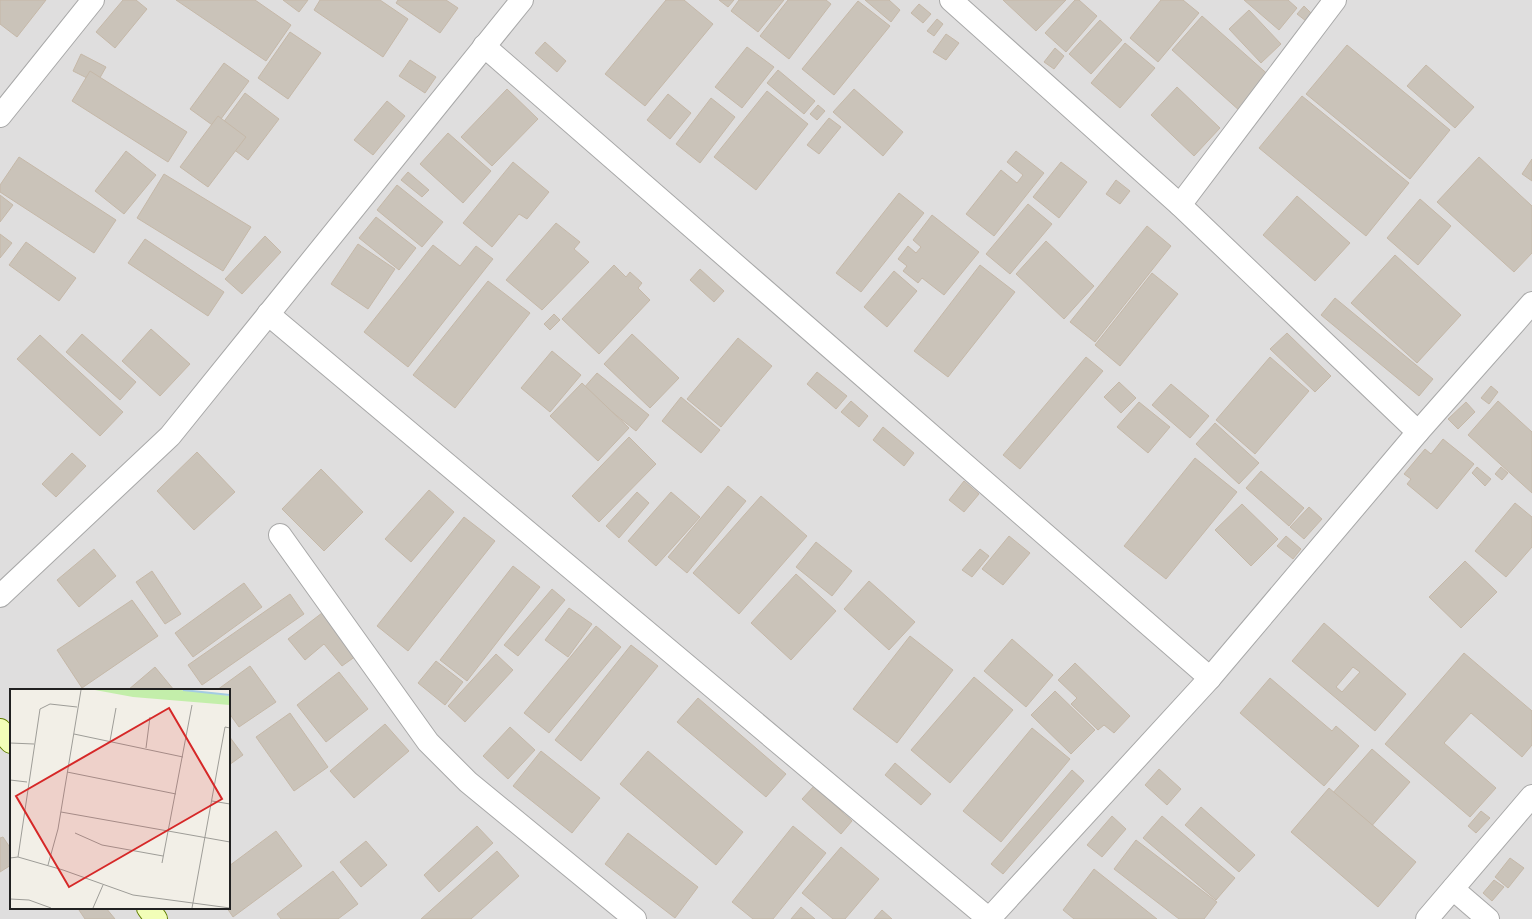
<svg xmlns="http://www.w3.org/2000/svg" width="1532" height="919" font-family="'Varela Round',sans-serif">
<rect width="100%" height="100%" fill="#f2efe7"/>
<!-- residential -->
<path fill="#dfdede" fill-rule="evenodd" d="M0,0H1532V919H0ZM11,690H229V908H11Z"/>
<!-- building -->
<g fill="#cac3b9" stroke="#c5b8a8" fill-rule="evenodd">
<path d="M0,0H46L17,37L0,24Z"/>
<path d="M123,0H136L147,9L115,48L96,32Z"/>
<path d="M176,0H255L291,25L266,61Z"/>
<path d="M283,0H308L299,12Z"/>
<path d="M320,0H380L408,19L383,57L314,10Z"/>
<path d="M398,0H446L458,8L440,33L396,3Z"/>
<path d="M666,0H684L713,24L645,106L605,74Z"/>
<path d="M719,0H734L728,7Z"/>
<path d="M739,0H784L758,32L731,11Z"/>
<path d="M788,0H826L831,4L789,59L760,36Z"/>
<path d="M865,0H889L900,10L891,22Z"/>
<path d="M1003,0H1066L1036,31Z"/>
<path d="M1075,0H1079L1097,16L1066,52L1045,33Z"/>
<path d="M1161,0H1183L1199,13L1158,62L1130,38Z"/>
<path d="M1244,0H1288L1297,8L1279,30Z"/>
<path d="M858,1L890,26L834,95L802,69Z"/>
<path d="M919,4L931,14L923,23L911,13Z"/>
<path d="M1304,6L1312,14L1306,21L1297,14Z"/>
<path d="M1249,10L1281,44L1261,63L1229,29Z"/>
<path d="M1202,16L1272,78L1241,112L1172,50Z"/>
<path d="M937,19L943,24L934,36L927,31Z"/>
<path d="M1100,20L1122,40L1091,74L1069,54Z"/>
<path d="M290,32L321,53L288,99L258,78Z"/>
<path d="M946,34L959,43L946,60L933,52Z"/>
<path d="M545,42L566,61L557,72L535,53Z"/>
<path d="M1125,43L1155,68L1120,108L1091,83Z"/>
<path d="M1347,45L1450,130L1410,179L1306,94Z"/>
<path d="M747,47L774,67L742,108L715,87Z"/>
<path d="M1055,48L1064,56L1054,69L1044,62Z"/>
<path d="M81,54L106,67L97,83L73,71Z"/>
<path d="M410,60L436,77L425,93L399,76Z"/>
<path d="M224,63L249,81L215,127L190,109Z"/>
<path d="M1426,65L1474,107L1455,128L1407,86Z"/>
<path d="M778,70L815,101L804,114L767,83Z"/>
<path d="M90,71L187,132L168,162L72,101Z"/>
<path d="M1177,87L1220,128L1194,156L1151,115Z"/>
<path d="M507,89L538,119L492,166L461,137Z"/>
<path d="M854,89L903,132L883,156L833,112Z"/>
<path d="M767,91L808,124L756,190L714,157Z"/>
<path d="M245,93L279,119L248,160L214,135Z"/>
<path d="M668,94L691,113L670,139L647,120Z"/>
<path d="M1302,96L1409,183L1366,236L1259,148Z"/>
<path d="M711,98L735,117L700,163L676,144Z"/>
<path d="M387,101L405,116L373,155L354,140Z"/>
<path d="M818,105L825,111L817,120L810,114Z"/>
<path d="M218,116L246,137L208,187L180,167Z"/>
<path d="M829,118L841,127L819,154L807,145Z"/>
<path d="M448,133L491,171L463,203L420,164Z"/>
<path d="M126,151L156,175L124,214L95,191Z"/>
<path d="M1016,151L1044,173L994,236L966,214L1001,170L1017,183L1023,175L1007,162Z"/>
<path d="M19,157L116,220L94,253L0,192V185Z"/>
<path d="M1479,157L1532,206V253L1514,272L1437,202Z"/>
<path d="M1532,159V181L1522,174Z"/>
<path d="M513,162L549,192L527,219L519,214L492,247L463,223Z"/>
<path d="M1061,162L1087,182L1059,218L1033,197Z"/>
<path d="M408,172L429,190L422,197L401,180Z"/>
<path d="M164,174L251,227L223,271L137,218Z"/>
<path d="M1116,180L1130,191L1120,204L1106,194Z"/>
<path d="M397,185L443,222L422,247L377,210Z"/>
<path d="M899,193L924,213L861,292L836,273Z"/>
<path d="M0,195L13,205L0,222Z"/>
<path d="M1297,196L1350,243L1315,281L1263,235Z"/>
<path d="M1420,199L1451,226L1418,265L1387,238Z"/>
<path d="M1028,204L1052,224L1010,274L986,254Z"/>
<path d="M932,215L979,252L944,295L922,278L918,283L903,271L907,266L898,259L908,246L916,253L921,247L913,240Z"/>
<path d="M376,217L416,248L399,270L359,238Z"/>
<path d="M556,223L580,242L574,249L589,262L542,310L506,280Z"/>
<path d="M1147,226L1171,246L1095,342L1070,322Z"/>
<path d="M0,234L12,243L0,258Z"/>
<path d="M265,236L281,252L242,294L225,279Z"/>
<path d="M145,239L224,292L208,316L128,263Z"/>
<path d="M1046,241L1094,286L1064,319L1016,274Z"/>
<path d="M26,242L76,278L59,301L9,265Z"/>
<path d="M358,244L395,269L368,309L331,284Z"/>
<path d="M433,245L460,266L476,246L493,259L408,367L364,332Z"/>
<path d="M1395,255L1461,315L1417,363L1351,303Z"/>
<path d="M614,265L626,277L630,272L642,283L638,288L650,300L599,354L562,319Z"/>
<path d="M980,265L1015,292L948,377L914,351Z"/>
<path d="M700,269L724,291L714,302L690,280Z"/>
<path d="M894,271L917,291L887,327L864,307Z"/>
<path d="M1152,273L1178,294L1120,366L1095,345Z"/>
<path d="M488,281L530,313L455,408L413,375Z"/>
<path d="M1335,298L1433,379L1419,396L1321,315Z"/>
<path d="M554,314L560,320L550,330L544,324Z"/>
<path d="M151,329L190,364L160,396L122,361Z"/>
<path d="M1287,333L1331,376L1315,392L1270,349Z"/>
<path d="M82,334L136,382L120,400L66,352Z"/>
<path d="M632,334L679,378L650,408L604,364Z"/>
<path d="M40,335L123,412L100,436L17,359Z"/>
<path d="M738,338L772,366L721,427L687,399Z"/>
<path d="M552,351L581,375L550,412L521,388Z"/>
<path d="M1086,357L1103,371L1020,469L1003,455Z"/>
<path d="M1270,357L1309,391L1255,454L1216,420Z"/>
<path d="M817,372L847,396L836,409L807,384Z"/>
<path d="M597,373L649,415L636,431L583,389Z"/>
<path d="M1119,382L1136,398L1121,413L1104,397Z"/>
<path d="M582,383L629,428L598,461L550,416Z"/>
<path d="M1171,384L1209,416L1190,438L1152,405Z"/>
<path d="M1491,386L1498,392L1489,404L1481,398Z"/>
<path d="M681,397L720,430L701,453L662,421Z"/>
<path d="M851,401L868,416L859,427L841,412Z"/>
<path d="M1498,401L1532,432V493L1468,435Z"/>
<path d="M1139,402L1170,427L1148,453L1117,427Z"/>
<path d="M1466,402L1475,412L1458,429L1448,419Z"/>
<path d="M1215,423L1259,463L1239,484L1196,444Z"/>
<path d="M883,427L914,453L904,466L873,440Z"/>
<path d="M629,437L656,464L599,522L572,496Z"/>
<path d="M1443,439L1474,464L1437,509L1407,484L1411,479L1404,474L1425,449L1431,454Z"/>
<path d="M197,452L235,492L194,530L157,491Z"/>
<path d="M72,453L86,466L56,497L42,484Z"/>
<path d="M1195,458L1237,492L1166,579L1124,546Z"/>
<path d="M1477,467L1491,479L1485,486L1472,473Z"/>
<path d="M1501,467L1508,473L1502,480L1495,474Z"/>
<path d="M321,469L363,512L324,551L282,509Z"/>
<path d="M1261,471L1304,508L1289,526L1246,488Z"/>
<path d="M964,481L979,494L964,512L949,500Z"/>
<path d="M728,486L746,501L687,573L668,557Z"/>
<path d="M429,490L454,512L411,562L385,539Z"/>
<path d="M637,492L649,503L619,538L606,526Z"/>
<path d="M671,492L700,517L656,566L628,541Z"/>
<path d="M761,496L807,536L739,614L693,573Z"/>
<path d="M1515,503L1532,517V547L1506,577L1475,551Z"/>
<path d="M1242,504L1278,539L1251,566L1215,530Z"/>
<path d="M1309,507L1322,519L1304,539L1290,527Z"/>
<path d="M464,517L495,541L408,651L377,626Z"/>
<path d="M1009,536L1030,553L1003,585L982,569Z"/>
<path d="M1286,536L1301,549L1293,559L1277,546Z"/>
<path d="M816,542L852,571L832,596L796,567Z"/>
<path d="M94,549L116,576L79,607L57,580Z"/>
<path d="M980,549L989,556L972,577L962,570Z"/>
<path d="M1465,561L1497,592L1461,628L1429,597Z"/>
<path d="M513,566L540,587L467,681L440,660Z"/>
<path d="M152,571L181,614L165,624L136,582Z"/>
<path d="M796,574L836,611L791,660L751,623Z"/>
<path d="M869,581L915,622L889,650L844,609Z"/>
<path d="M244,583L262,607L193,657L175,633Z"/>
<path d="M552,589L565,600L518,656L504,645Z"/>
<path d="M290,594L304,614L202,685L188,665Z"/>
<path d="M132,600L158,636L82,688L57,650Z"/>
<path d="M569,608L592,624L568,657L545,640Z"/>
<path d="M322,613L356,656L342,666L324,644L305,660L288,639Z"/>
<path d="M1324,623L1406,694L1375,731L1292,661ZM1353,667L1360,672L1342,692L1336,687Z"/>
<path d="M596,626L621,647L549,733L524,713Z"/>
<path d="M910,636L953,670L897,743L853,709Z"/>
<path d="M1012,639L1053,675L1026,707L984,671Z"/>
<path d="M631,645L658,666L581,761L555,740Z"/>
<path d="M1464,653L1532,711V745L1522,757L1471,713L1444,743L1496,788L1470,817L1385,744Z"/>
<path d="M496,654L513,670L465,722L448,706Z"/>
<path d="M436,661L463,682L445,705L418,683Z"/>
<path d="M1075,663L1130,716L1114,733L1104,725L1098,730L1071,704L1077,698L1058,680Z"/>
<path d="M250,666L276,702L239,727L229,713V690H217Z"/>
<path d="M155,667L174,690H128Z"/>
<path d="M339,672L368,709L326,742L297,705Z"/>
<path d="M974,677L1013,710L950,783L911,750Z"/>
<path d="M1270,678L1332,731L1336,726L1359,746L1324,786L1240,713Z"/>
<path d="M1055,691L1095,730L1071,754L1031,715Z"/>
<path d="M698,698L786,774L766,797L677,722Z"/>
<path d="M290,713L328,767L294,791L256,737Z"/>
<path d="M385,724L409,751L354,798L330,771Z"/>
<path d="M510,727L535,750L508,779L483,756Z"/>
<path d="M1032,728L1070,759L1001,842L963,811Z"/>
<path d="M229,736L243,755L229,765Z"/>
<path d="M1372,749L1410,782L1369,829L1331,795Z"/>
<path d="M541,751L600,798L572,833L513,786Z"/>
<path d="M648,751L743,832L716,865L620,784Z"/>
<path d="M895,763L931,794L921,805L885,775Z"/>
<path d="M1159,769L1181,789L1167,805L1145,785Z"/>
<path d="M1072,770L1084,781L1003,874L991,864Z"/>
<path d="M814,786L852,821L841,834L802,799Z"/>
<path d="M1329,788L1416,862L1378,907L1291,832Z"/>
<path d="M1201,807L1255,855L1239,872L1185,825Z"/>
<path d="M1481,811L1490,818L1476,833L1468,826Z"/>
<path d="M1112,816L1126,829L1102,857L1087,845Z"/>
<path d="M1162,816L1235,878L1216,900L1143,838Z"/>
<path d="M477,826L493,843L439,892L424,875Z"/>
<path d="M793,826L826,853L773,919H753L732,902Z"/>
<path d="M276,831L302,866L233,917L227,908H229V866Z"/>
<path d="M628,833L698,887L675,918L605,864Z"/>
<path d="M3,837L11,849V865L0,872V838Z"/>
<path d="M1136,840L1217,902L1204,919H1179L1114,869Z"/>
<path d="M366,841L387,865L361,887L340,862Z"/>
<path d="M841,847L879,879L845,919H833L802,893Z"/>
<path d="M497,851L519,876L471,919H421Z"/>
<path d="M1510,858L1524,868L1508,888L1495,877Z"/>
<path d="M1094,869L1157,919H1074L1063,910Z"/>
<path d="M333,871L358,904L338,919H281L277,914Z"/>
<path d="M1494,880L1504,887L1492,901L1483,893Z"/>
<path d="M801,907L815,919H791Z"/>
<path d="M81,908H106L115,919H85L79,910Z"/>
<path d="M882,910L892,919H874Z"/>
</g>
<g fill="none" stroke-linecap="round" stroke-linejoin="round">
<!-- street casing -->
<g stroke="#a8a8a8" stroke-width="24">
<g id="street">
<path d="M951,0L1180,205L1418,432"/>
<path d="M484,46L1210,678"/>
<path d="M0,116L93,0"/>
<path d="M1180,205L1335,0"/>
<path d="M268,314L989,919"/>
<path d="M280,535L428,742L468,782L635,919"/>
<path d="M0,596L170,436L522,0"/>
<path d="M1453,889L1488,919"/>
<path d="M989,919L1210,678L1418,432L1532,303"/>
<path d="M1427,919L1532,796"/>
</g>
</g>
<!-- secondary casing -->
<g stroke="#617f00" stroke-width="24">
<g id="secondary">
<path d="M0,730L11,742"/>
<path d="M148,908L156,919"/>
</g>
</g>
<!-- street -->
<use href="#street" stroke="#fff" stroke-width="22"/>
<!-- secondary -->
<use href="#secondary" stroke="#f2feb8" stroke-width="22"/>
</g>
<!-- overview -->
<g transform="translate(10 689)">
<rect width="220" height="220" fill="#f2efe7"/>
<path d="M85,1H171L200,4L220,7V16L123,8Z" fill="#c3eeaa"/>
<path fill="none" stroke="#a4cce2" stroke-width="2" d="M173,1L220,6"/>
<path fill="none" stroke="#9e9d98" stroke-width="1" d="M64,45L173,68M100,52L106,19M0,54L24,55M136,59L140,28M57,83L166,105M0,91L17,93M202,112L220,115M51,123L220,153M65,144L92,156L153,167M8,168L30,20L40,15L67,18M0,169L8,168L53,181L123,206L220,219M152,174L182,16M38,176L48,140L71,1M0,210L19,211L41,219M83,219L93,196M182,219L215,38L220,39"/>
<path fill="#d62828" fill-opacity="0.15" stroke="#d62828" stroke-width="2" d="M159,19L212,110L59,198L6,107Z"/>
<rect width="220" height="220" fill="none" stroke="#212121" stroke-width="2"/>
</g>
</svg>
